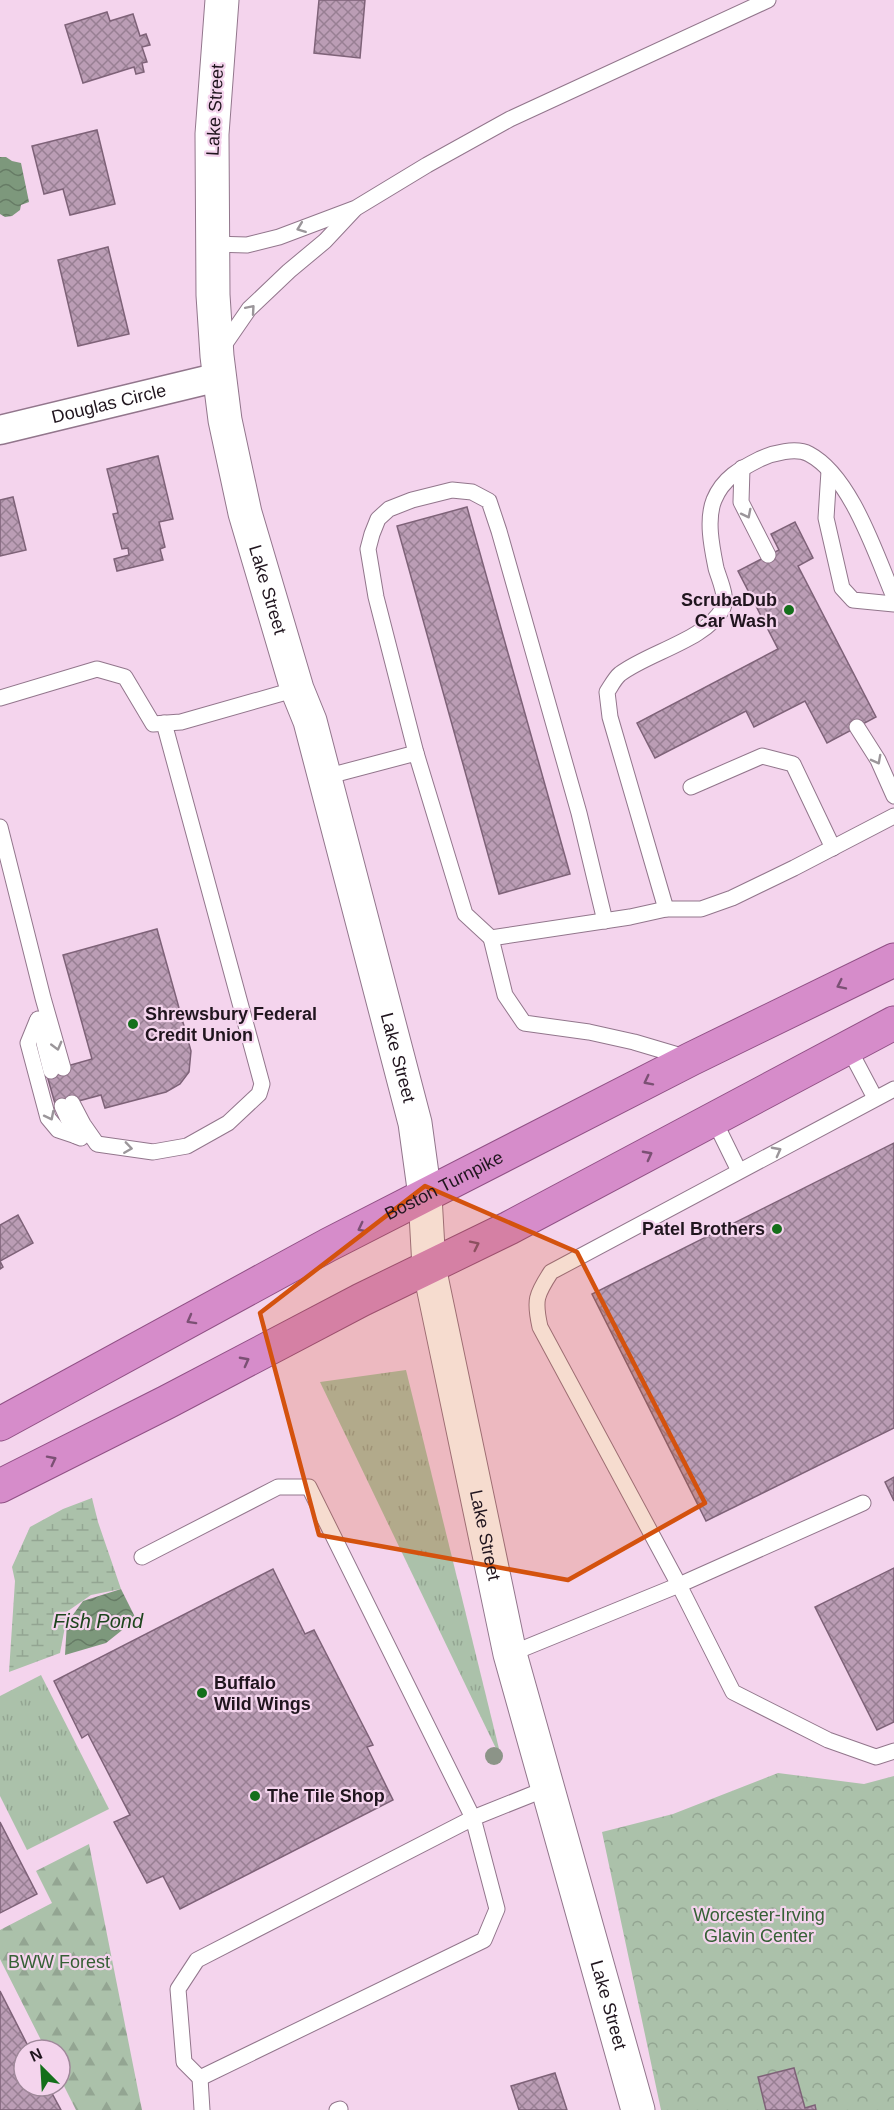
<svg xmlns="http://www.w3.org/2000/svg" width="894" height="2110" font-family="Arial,sans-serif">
<defs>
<pattern id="grass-tufts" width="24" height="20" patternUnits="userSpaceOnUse" patternTransform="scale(1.5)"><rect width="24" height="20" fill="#abc1aa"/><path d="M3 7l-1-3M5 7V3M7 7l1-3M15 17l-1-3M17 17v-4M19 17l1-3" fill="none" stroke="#93a592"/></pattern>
<pattern id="forest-firs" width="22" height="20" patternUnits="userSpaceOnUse" patternTransform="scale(1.5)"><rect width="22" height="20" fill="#abc1aa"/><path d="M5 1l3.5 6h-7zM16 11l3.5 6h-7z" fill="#93a592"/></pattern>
<pattern id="wetland-marsh" width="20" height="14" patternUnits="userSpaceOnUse" patternTransform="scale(1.5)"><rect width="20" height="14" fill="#abc1aa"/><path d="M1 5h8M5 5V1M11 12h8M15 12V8" fill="none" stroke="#93a592"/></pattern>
<pattern id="park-crowns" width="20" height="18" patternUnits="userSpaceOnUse" patternTransform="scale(1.5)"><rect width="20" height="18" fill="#abc1aa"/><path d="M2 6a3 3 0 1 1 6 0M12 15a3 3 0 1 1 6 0" fill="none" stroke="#93a592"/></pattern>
<pattern id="water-waves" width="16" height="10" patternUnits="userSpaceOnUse" patternTransform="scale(1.5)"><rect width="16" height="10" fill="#7d987c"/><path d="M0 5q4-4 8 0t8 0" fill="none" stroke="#667b65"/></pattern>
<pattern id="building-cross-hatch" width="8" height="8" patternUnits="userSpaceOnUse" patternTransform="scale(1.5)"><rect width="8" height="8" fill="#bb9db5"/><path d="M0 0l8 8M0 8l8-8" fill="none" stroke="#987f93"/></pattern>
</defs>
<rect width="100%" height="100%" fill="#f4d4ed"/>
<!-- grass -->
<g fill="url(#grass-tufts)">
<path d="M406,1370L502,1761L320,1382Z"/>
<path d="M41,1675L109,1809L27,1850L0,1796V1696Z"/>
</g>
<!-- forest -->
<path fill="url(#forest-firs)" d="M89,1844L142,2110H76L60,2078V2050H46L0,1959V1930L52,1903L36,1871Z"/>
<!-- wetland -->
<path fill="url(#wetland-marsh)" d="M92,1498L98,1522L121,1589L91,1595L68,1611L60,1653L9,1672L15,1581L12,1567L30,1527L63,1509Z"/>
<!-- park -->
<path fill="url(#park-crowns)" d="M778,1773L864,1784L894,1776V2110H661L602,1832L673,1814Z"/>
<!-- water -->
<g fill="url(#water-waves)">
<path d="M6,157L12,161L21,163L29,202L21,205L20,210L12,216L5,217L0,214V157Z"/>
<path d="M121,1589L136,1619L106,1643L65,1655L67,1623L83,1601Z"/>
</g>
<!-- building -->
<g fill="url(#building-cross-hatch)" stroke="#7e6278" stroke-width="1.5">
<path d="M319,0H365L360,58L314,53Z"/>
<path d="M107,12L110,21L133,14L140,36L146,34L150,45L142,47L147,62L142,63L144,72L136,74L134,67L83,83L65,25Z"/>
<path d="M97,130L115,204L70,215L63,189L44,194L32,146Z"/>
<path d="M108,247L129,334L78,346L58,260Z"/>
<path d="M158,456L173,519L159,522L165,547L160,549L163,560L117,571L114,559L129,555L128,548L122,549L113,514L118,513L107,469Z"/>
<path d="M13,497L26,550L0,556V500Z"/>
<path d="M467,507L570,874L499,894L397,526Z"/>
<path d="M795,522L813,558L798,566L876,717L827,743L805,701L754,727L746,711L655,758L637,723L778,649L738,571L779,550L771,534Z"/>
<path d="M157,929L191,1051L189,1072L180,1084L166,1092L105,1108L101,1095L56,1107L46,1072L92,1059L63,955Z"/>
<path d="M894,1143V1428L706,1521L592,1294Z"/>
<path d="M18,1215L33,1243L0,1261L3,1267L0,1269V1225Z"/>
<path d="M894,1477V1501L885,1482Z"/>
<path d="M894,1568V1722L877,1730L815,1607Z"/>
<path d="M273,1569L305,1634L314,1630L373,1745L367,1747L393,1800L180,1909L163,1876L147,1883L114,1822L130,1815L88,1734L82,1738L54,1681Z"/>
<path d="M0,1822L37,1894L0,1913Z"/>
<path d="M0,1991L30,2050H24V2086H48L61,2110H0Z"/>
<path d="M794,2068L805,2108L815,2105L816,2110H766L758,2077Z"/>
<path d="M555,2073L567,2110H519L511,2086Z"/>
</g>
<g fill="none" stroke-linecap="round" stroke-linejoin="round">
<!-- service casing -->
<g stroke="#92768c" stroke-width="17">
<g id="service">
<path d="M212,244L247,245L279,237L356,208L427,165L510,119L768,0"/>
<path d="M220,351L249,309L289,271L325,241L354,210"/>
<path d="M742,468L741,502L768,555"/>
<path d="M829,471L826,518L842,588L853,600L894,604"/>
<path d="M0,698L97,669L125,677L153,724L181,722L297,689"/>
<path d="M857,727L878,760L894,796"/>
<path d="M416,753L376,597L368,549L372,534L378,519L389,509L412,500L452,490L472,492L489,501L499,531L579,813L605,921"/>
<path d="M325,777L416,753L465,914L491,938L630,917L666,909L610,717L607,692C611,686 615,678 620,674C649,652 706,640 723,608C728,597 719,579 716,568C712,548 706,520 714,500C723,478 740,469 760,459C773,453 796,447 809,454C851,476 876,555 894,597"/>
<path d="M691,787L762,756L793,764L833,848"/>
<path d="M0,827L43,998L63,1068"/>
<path d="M666,909H701L732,898L794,868L894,816"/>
<path d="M491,938L505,995L524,1023L589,1032L634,1042L688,1058"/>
<path d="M38,1019L51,1071"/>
<path d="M37,1021L28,1043L48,1118L58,1130L76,1136"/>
<path d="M848,1047L875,1098"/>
<path d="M72,1103L83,1124L97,1144L153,1152L187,1146L228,1123L259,1094L262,1084L164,723"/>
<path d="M62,1106L76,1136L81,1138"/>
<path d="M714,1120L739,1171"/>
<path d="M863,1503L679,1585L733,1692L828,1740L876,1757L894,1751"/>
<path d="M142,1557L278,1487H309L473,1818L497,1909L484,1940L200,2078L184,2062L178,1989L197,1960L473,1818L548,1788"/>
<path d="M510,1654L679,1585L540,1327C534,1300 536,1295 551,1272L894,1089"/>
<path d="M200,2078L202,2110"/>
<path d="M337,2110L340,2109"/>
</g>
</g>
<!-- minor casing -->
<g stroke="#92768c" stroke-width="31">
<g id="minor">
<path id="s1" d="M0,430L219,377"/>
</g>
</g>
<!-- tertiary casing -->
<g stroke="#92768c" stroke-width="35">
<g id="tertiary">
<path id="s2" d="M222,0L212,134L213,295L217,356L225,420L245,513L297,689L310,721L415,1123L425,1196"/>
</g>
</g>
<!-- secondary casing -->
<g stroke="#92768c" stroke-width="35">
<g id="secondary">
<path id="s3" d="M425,1196L429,1267L510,1654L638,2110"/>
</g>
</g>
<!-- trunk casing -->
<g stroke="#905085" stroke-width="35">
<g id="trunk">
<path id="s4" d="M0,1424L328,1245L691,1059L894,960"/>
<path d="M0,1486L167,1402L361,1300L509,1228L894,1023"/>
</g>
</g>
<!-- service -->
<use href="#service" stroke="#fff" stroke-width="15"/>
<!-- minor -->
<use href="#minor" stroke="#fff" stroke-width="28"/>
<!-- tertiary -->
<use href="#tertiary" stroke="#fff" stroke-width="33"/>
<!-- secondary -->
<use href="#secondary" stroke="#fff" stroke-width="33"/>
<!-- trunk -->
<use href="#trunk" stroke="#d68cca" stroke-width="33"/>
</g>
<!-- trees -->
<circle fill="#8c9488" cx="494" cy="1756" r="9"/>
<!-- one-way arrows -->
<defs><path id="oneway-chevron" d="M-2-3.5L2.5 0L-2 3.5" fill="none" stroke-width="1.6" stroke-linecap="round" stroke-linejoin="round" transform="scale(1.5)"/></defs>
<g stroke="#9b969a">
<use href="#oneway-chevron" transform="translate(301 228) rotate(159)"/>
<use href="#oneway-chevron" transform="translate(251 309) rotate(-49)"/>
<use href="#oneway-chevron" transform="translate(747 514) rotate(63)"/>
<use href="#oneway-chevron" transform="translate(877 760) rotate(62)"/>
<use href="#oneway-chevron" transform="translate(57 1046) rotate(75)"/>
<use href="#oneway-chevron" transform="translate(50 1116) rotate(63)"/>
<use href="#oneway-chevron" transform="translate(128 1148) rotate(8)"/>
<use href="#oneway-chevron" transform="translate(777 1151) rotate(-28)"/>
</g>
<g stroke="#7b5074">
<use href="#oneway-chevron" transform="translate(841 985) rotate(154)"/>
<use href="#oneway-chevron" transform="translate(648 1081) rotate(153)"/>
<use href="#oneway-chevron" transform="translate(648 1155) rotate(-28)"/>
<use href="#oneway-chevron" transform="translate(362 1228) rotate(153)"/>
<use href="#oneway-chevron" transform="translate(475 1245) rotate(-26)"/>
<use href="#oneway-chevron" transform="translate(191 1320) rotate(151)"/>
<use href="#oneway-chevron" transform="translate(245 1361) rotate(-28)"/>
<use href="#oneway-chevron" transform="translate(52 1460) rotate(-27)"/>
</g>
<!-- marked area -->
<path fill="#d4520e" fill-opacity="0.2" stroke="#d4520e" stroke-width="4.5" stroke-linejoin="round" d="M425,1186L577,1252L705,1503L568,1580L319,1535L260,1313Z"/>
<!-- markers -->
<g fill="#146f1b" stroke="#f4d4ed" stroke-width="2">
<circle cx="789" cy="610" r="6"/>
<circle cx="133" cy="1024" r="6"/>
<circle cx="777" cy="1229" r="6"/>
<circle cx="202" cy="1693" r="6"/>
<circle cx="255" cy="1796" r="6"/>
</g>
<g text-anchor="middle" stroke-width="4.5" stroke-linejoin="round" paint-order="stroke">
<!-- street labels -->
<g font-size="18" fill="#20151e" stroke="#f4d4ed">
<text transform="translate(215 110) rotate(-87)" y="6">Lake Street</text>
<text dy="6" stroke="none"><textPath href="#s1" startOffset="112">Douglas Circle</textPath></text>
<text dy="6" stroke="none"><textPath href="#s2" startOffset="596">Lake Street</textPath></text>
<text dy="6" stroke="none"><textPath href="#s2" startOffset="1082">Lake Street</textPath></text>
<text dy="6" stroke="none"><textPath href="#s4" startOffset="504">Boston Turnpike</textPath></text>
<text dy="6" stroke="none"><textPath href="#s3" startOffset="345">Lake Street</textPath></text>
<text dy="6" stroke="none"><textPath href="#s3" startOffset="831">Lake Street</textPath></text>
</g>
<!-- poi labels -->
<g font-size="18" font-weight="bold" fill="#20151e" stroke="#f4d4ed" text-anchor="start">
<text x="777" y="606" text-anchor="end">ScrubaDub<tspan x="777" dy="21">Car Wash</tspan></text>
<text x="145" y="1020">Shrewsbury Federal<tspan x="145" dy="21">Credit Union</tspan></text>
<text x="765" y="1235" text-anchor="end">Patel Brothers</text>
<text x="214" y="1689">Buffalo<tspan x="214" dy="21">Wild Wings</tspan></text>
<text x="267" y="1802">The Tile Shop</text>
</g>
<!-- park labels -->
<g font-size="18" fill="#366036" stroke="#f4d4ed">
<text x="759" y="1921">Worcester-Irving<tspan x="759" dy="21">Glavin Center</tspan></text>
<text x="59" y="1968">BWW Forest</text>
</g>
<!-- water labels -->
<g font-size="20" font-style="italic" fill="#1d451d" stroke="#f4d4ed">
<text x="98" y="1628">Fish Pond</text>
</g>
</g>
<!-- north arrow -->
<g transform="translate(42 2068) rotate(336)"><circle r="28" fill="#f4d4ed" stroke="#9f889a" stroke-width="1.5"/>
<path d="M0-4.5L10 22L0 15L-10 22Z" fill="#146f1b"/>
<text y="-9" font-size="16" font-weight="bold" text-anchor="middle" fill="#20151e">N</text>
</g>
</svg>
